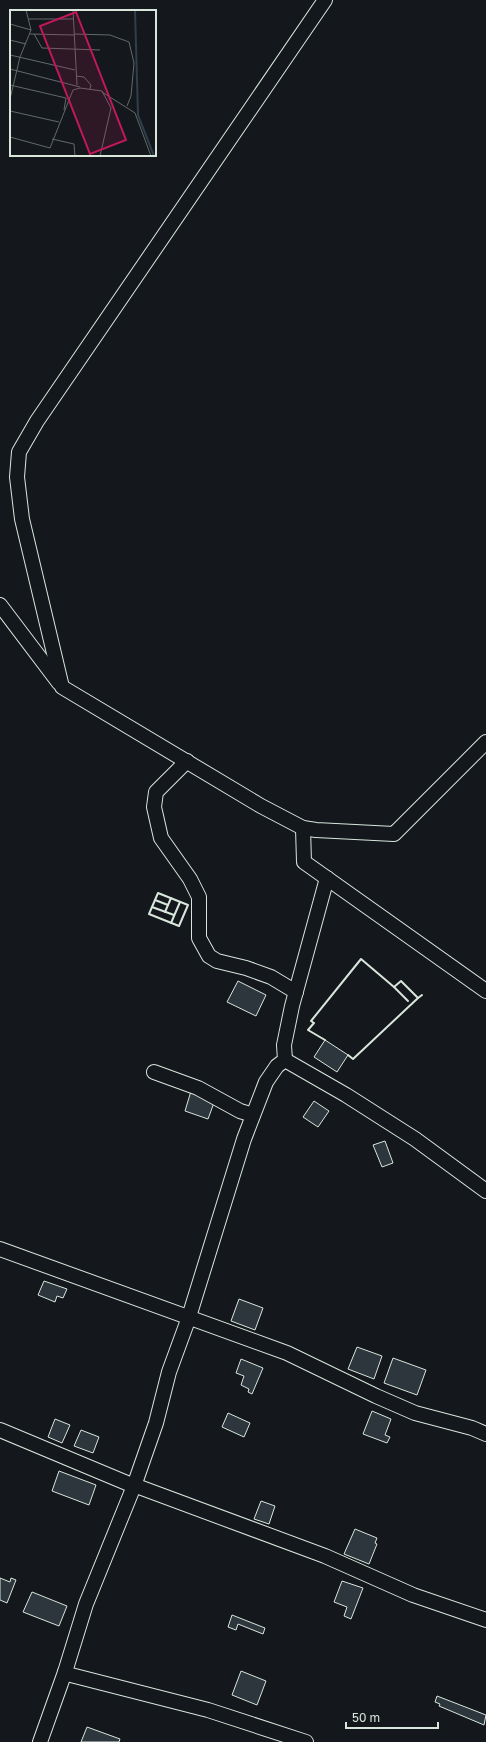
<svg xmlns="http://www.w3.org/2000/svg" width="486" height="1742" font-family="'Golos Text',sans-serif">
<rect width="100%" height="100%" fill="#14181c"/>
<!-- building -->
<g fill="#2c363c" stroke="#d8e6dc">
<path d="M238,981L266,995L256,1016L227,1002Z"/>
<path d="M325,1040L348,1055L337,1072L314,1057Z"/>
<path d="M191,1091L215,1100L208,1119L185,1111Z"/>
<path d="M314,1101L329,1111L318,1127L303,1117Z"/>
<path d="M385,1141L393,1163L382,1167L373,1145Z"/>
<path d="M44,1281L67,1289L63,1298L57,1296L55,1302L38,1295Z"/>
<path d="M239,1299L263,1308L255,1330L231,1321Z"/>
<path d="M357,1347L382,1356L374,1379L348,1369Z"/>
<path d="M393,1358L426,1370L417,1395L384,1383Z"/>
<path d="M241,1359L263,1368L252,1394L248,1392L249,1389L241,1385L244,1376L236,1373Z"/>
<path d="M372,1411L391,1419L385,1435L390,1437L387,1443L363,1434Z"/>
<path d="M228,1413L250,1423L244,1437L222,1427Z"/>
<path d="M55,1419L70,1425L62,1443L48,1437Z"/>
<path d="M81,1430L99,1437L93,1453L74,1446Z"/>
<path d="M59,1471L96,1485L89,1505L52,1491Z"/>
<path d="M261,1501L275,1506L269,1524L254,1519Z"/>
<path d="M355,1529L377,1538L375,1543L377,1544L369,1564L344,1554Z"/>
<path d="M0,1578L10,1582L11,1578L16,1580L7,1603L0,1600Z"/>
<path d="M342,1581L363,1588L351,1619L344,1616L347,1607L334,1602Z"/>
<path d="M32,1592L67,1606L59,1626L23,1612Z"/>
<path d="M232,1615L265,1628L263,1634L238,1624L236,1630L228,1627Z"/>
<path d="M241,1671L266,1681L257,1705L232,1695Z"/>
<path d="M437,1696L486,1715L484,1725L439,1706L440,1704L435,1702Z"/>
<path d="M87,1727L120,1739L119,1742H81Z"/>
</g>
<g fill="none" stroke-linecap="round" stroke-linejoin="round">
<!-- minor casing -->
<g stroke="#d8e6dc" stroke-width="16">
<g id="minor">
<path d="M325,0L37,421L19,452L17,477L22,519L62,687L261,806L303,828L316,830L394,834L486,742"/>
<path d="M0,605L59,683"/>
<path d="M187,761L156,792L154,807L161,838L190,879L199,897V938L209,956L217,961L246,968L271,977L296,992"/>
<path d="M303,828L304,862L486,991"/>
<path d="M285,1060L346,1095L415,1139L486,1191"/>
<path d="M154,1072L198,1088L240,1111L253,1115"/>
<path d="M0,1249L287,1353L376,1396L415,1413L472,1428L486,1434"/>
<path d="M0,1430L134,1486"/>
<path d="M131,1484L325,1556L413,1595L486,1620"/>
<path d="M65,1672L67,1674L208,1710L306,1742"/>
<path d="M40,1742L65,1672L86,1604L134,1486L156,1423L169,1372L188,1320L244,1139L266,1082L277,1066L285,1060L284,1045L292,1006L327,878"/>
</g>
</g>
<!-- minor -->
<use href="#minor" stroke="#14181c" stroke-width="14"/>
<!-- wall -->
<g stroke="#d8e6dc" stroke-width="2">
<path d="M158,893L188,905L179,926L149,914Z"/>
<path d="M155,900L168,905"/>
<path d="M152,907L174,915"/>
<path d="M165,912L171,898"/>
<path d="M171,923L180,902"/>
<path d="M394,987L408,1001"/>
<path d="M418,998L422,995"/>
<path d="M325,1040L308,1030L314,1023L311,1021L361,959L394,987L401,981L418,998L353,1059L348,1055"/>
</g>
</g>
<!-- overview -->
<g transform="translate(10 10)">
<rect width="146" height="146" fill="#14181c"/>
<path fill="none" stroke="#2f3f4d" stroke-width="2" d="M125,0L128,105L144,146"/>
<path fill="none" stroke="#626a69" stroke-width="1" d="M16,0L21,20M63,0L67,75M19,9H63M0,14L21,20L10,47L0,89M20,24L64,25M24,24L32,38L90,40M64,24L100,25L119,32L124,53L121,86L117,96M0,30L16,34M0,45L65,60M0,59L70,77M66,66L74,67L81,75L80,79M0,75L56,88L54,100M92,82L125,103L141,146M0,101L49,112M0,127L40,138L63,80L70,78L92,81L101,98L90,146M42,129L64,134L65,146"/>
<path fill="#c2185b" fill-opacity="0.15" stroke="#c2185b" stroke-width="2" d="M66,2L116,130L80,144L30,16Z"/>
<rect width="146" height="146" fill="none" stroke="#d8e6dc" stroke-width="2"/>
</g>
<!-- scale -->
<path d="M346 1722v6h92v-6" fill="none" stroke="#d8e6dc" stroke-width="2"/>
<text x="352" y="1722" font-size="12" fill="#d8e6dc" stroke="#14181c" stroke-width="3" paint-order="stroke">50 m</text>
</svg>
